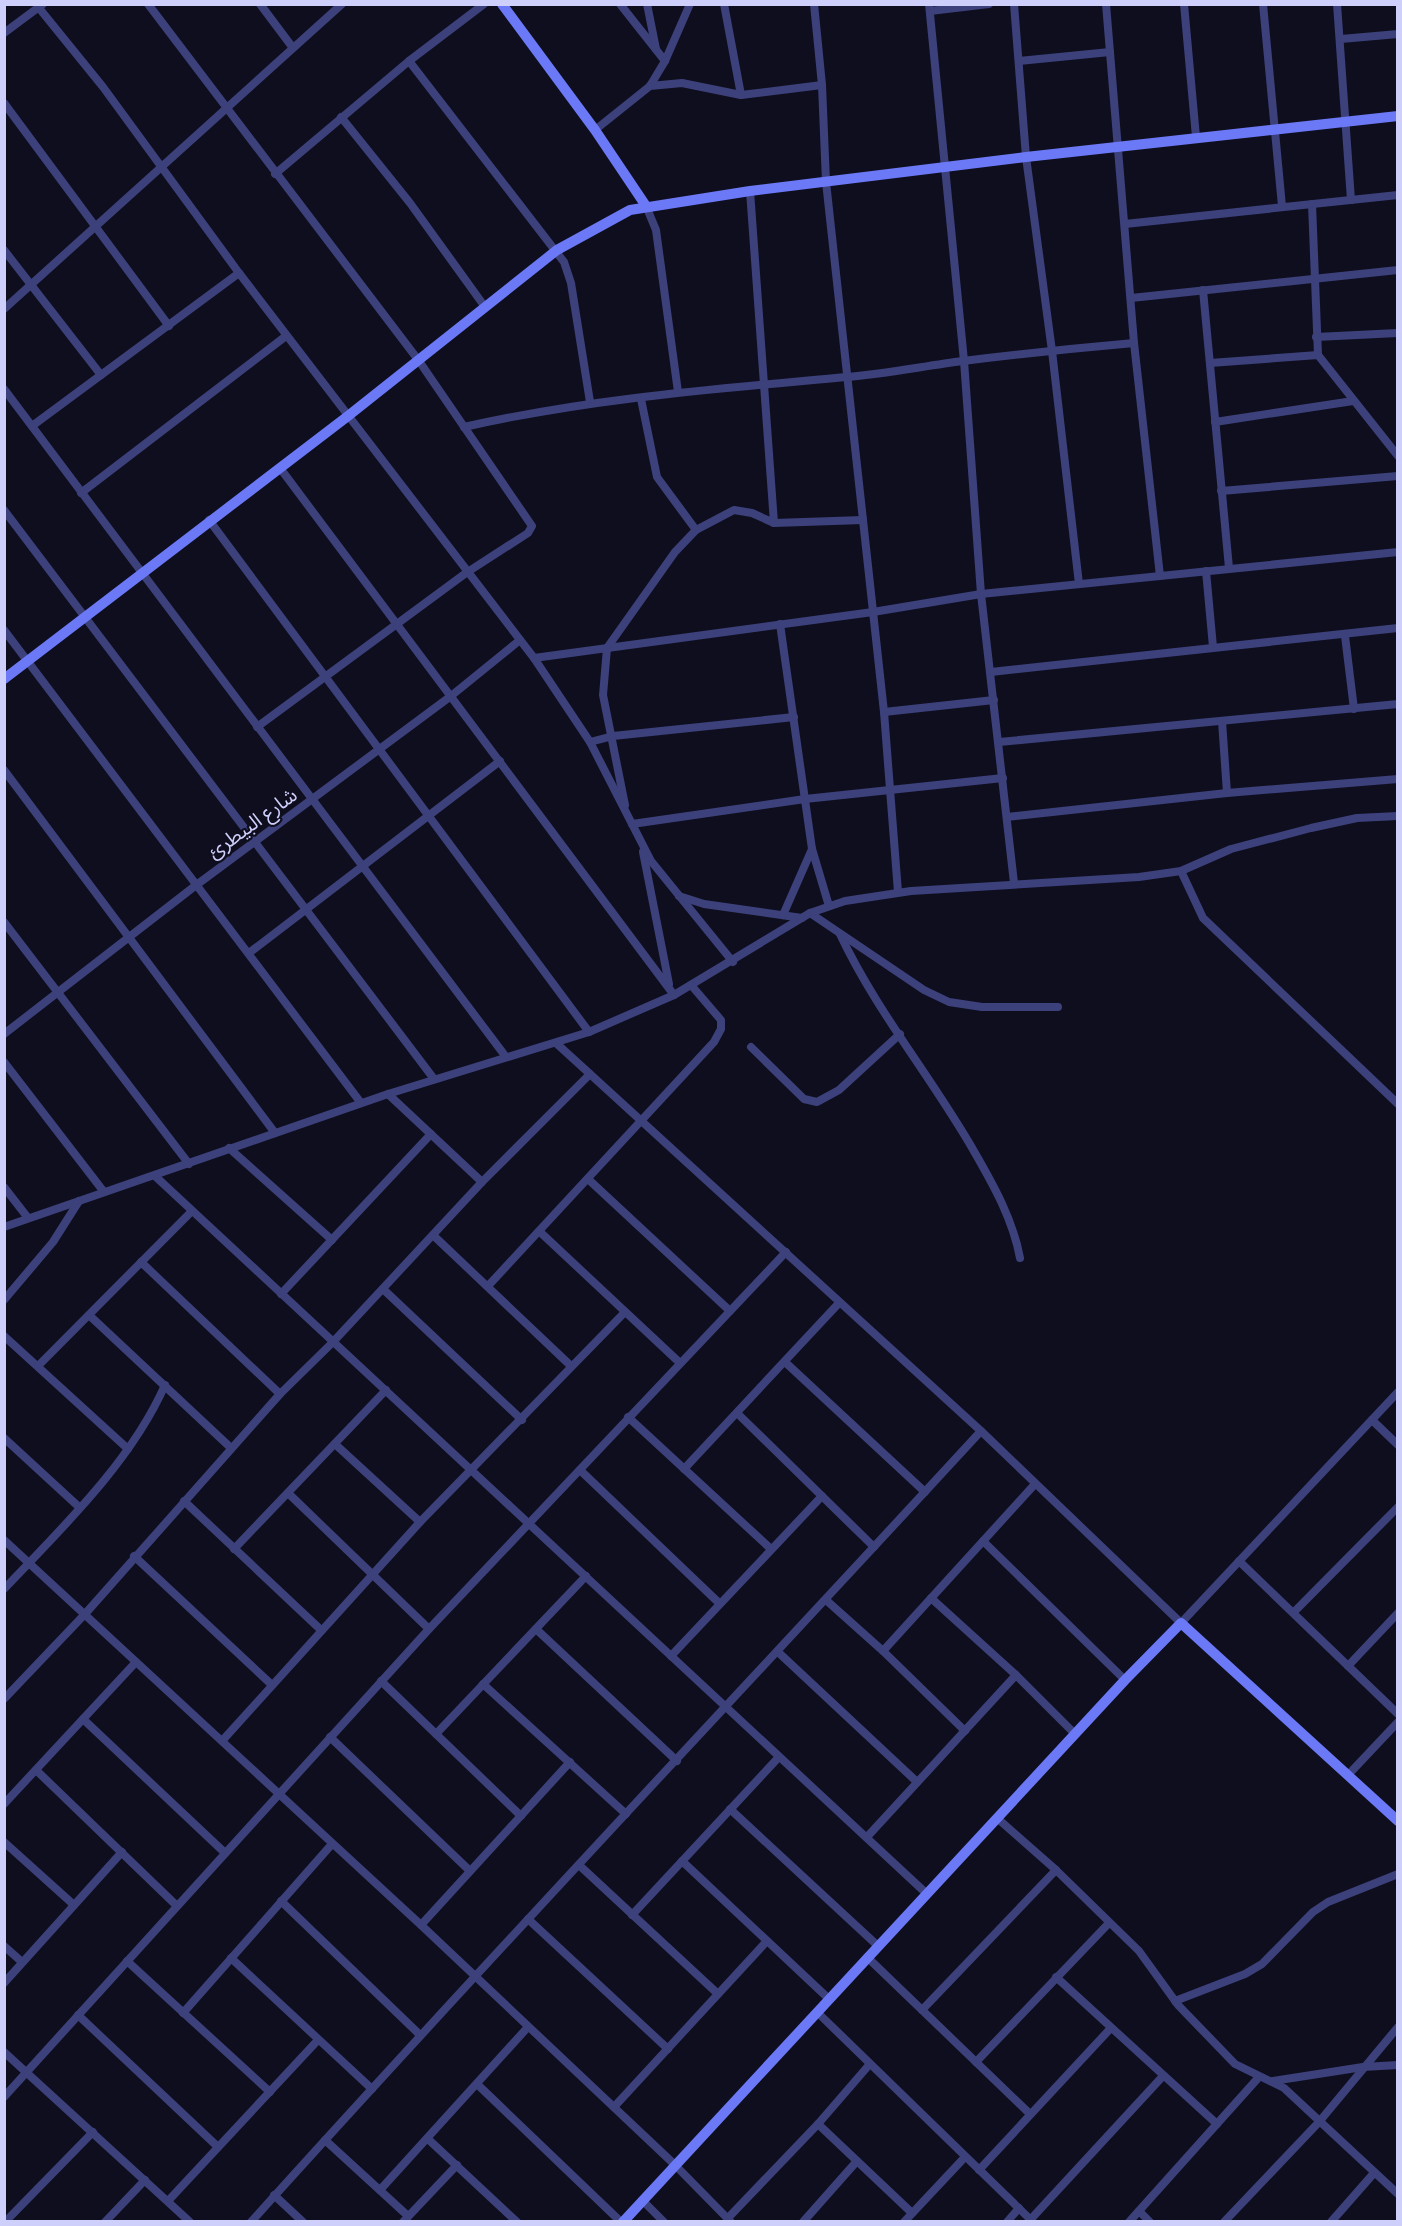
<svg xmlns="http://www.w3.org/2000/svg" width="1402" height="2226" font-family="Cabin,'Noto Sans Arabic',sans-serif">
<rect width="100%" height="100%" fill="#0f0e1f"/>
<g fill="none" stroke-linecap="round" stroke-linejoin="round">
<!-- street -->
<g stroke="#3c417b" stroke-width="8">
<path d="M148,4L419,361L532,526L528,533L466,573L257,727"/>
<path d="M260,4L293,48"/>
<path d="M620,4L665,61"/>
<path d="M647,4L656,49"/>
<path d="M724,4L741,95"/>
<path d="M814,4L822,85L826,182L884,712L898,892"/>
<path d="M929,4L964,361L981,594L1014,883"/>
<path d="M1014,4L1026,157L1052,351L1079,584"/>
<path d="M1106,4L1134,343L1160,576"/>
<path d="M1184,4L1196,137"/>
<path d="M1263,4L1282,206"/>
<path d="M1337,4L1351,200"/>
<path d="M39,8L103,87L239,273L534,658L590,742L651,861L733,962"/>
<path d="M930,11L989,4"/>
<path d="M4,33L43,4"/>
<path d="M1341,39L1398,34"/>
<path d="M409,61L564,262L571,283L590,402"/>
<path d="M1019,61L1110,52"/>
<path d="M650,86L682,83L741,95L822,85"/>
<path d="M4,103L169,326"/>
<path d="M341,117L410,203L485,307"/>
<path d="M595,130L650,86L665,61L690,4"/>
<path d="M275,174L409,61L484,4"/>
<path d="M750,191L774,523"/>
<path d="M1312,204L1318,355L1398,456"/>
<path d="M646,206L656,230L678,392"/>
<path d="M1125,224L1398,195"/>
<path d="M4,250L101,375"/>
<path d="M1203,290L1229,568"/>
<path d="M1131,298L1398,270"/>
<path d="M4,309L342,4"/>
<path d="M1316,337L1398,333"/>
<path d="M1210,363L1318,355"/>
<path d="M4,389L506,1057"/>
<path d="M641,399L657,477L696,530"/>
<path d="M1215,422L1353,401"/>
<path d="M32,426L239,273"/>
<path d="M464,427C592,398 716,389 846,377C885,374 924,366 963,361C1020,354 1077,348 1134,343"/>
<path d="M280,468L674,995"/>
<path d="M1221,491L1398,476"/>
<path d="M81,493L286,336"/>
<path d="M4,510L434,1079"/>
<path d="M209,520L589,1032"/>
<path d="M1206,571L1213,647"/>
<path d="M780,624L812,849L829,906"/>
<path d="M4,630L361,1103"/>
<path d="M1345,636L1354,709"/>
<path d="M534,658L873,612L981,594L1398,552"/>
<path d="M991,672L1398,628"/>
<path d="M884,712L994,700"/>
<path d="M1222,721L1227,793"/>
<path d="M590,742L613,736L794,717"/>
<path d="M999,742L1398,704"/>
<path d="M4,770L275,1133"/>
<path d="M625,805L603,695L607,648L675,552L696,530L734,510L752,513L774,523L863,520"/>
<path d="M1007,817L1227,793L1398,779"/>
<path d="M632,824L805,799L1003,778"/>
<path d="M643,852L669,984"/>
<path d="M1181,871L1203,918L1398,1104"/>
<path d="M679,896L704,904L802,918"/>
<path d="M810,913L924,990L949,1002L982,1007H1058"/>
<path d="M783,915L812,849"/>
<path d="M4,922L189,1164"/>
<path d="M840,934C876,1011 933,1079 975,1153C994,1186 1013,1220 1020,1258"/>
<path d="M249,953L500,761"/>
<path d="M4,1034L195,886L451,696L520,640"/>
<path d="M556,1043L981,1431L1181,1623L1398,1392"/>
<path d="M751,1047L804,1099L817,1102L839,1090L900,1034"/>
<path d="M4,1062L104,1192"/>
<path d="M388,1094L482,1182"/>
<path d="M229,1148L332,1240"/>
<path d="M155,1176L927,1894"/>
<path d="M588,1179L730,1311"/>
<path d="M4,1187L28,1218"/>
<path d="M4,1227L388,1094L589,1032L674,995L810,913L845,901L911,891L1139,877L1181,871L1231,849L1311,828L1357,818L1398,816"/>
<path d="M539,1231L680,1363"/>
<path d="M434,1236L571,1366"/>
<path d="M141,1262L280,1394"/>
<path d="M488,1286L714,1042L721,1029V1020L691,985"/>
<path d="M383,1289L522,1420"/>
<path d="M281,1294L431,1134"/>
<path d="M4,1300L53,1242L79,1201"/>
<path d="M89,1315L231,1448"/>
<path d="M4,1336L128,1449"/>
<path d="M785,1362L925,1492"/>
<path d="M38,1366L192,1211"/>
<path d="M737,1413L874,1547"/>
<path d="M628,1417L771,1549"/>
<path d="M1372,1420L1398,1445"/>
<path d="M4,1438L79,1507"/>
<path d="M335,1444L420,1522"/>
<path d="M684,1469L839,1303"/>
<path d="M580,1470L719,1603"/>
<path d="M288,1493L429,1629"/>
<path d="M184,1501L321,1630"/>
<path d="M4,1540L421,1925L674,2164L731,2222"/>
<path d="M983,1541L1125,1680"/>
<path d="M234,1549L386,1390"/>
<path d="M134,1556L272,1685"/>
<path d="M1239,1561L1398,1714"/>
<path d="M4,1589C62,1528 131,1462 165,1385"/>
<path d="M931,1598L1016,1675L1075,1734"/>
<path d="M826,1600L883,1651L965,1731"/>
<path d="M1294,1612L1398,1507"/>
<path d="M536,1629L677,1761"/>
<path d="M883,1651L1035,1484"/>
<path d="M778,1652L917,1782"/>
<path d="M671,1656L822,1496"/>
<path d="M1348,1666L1398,1613"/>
<path d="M381,1681L521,1816"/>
<path d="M483,1684L626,1814"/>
<path d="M4,1699L85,1614L280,1394L333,1342L482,1182L590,1074"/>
<path d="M83,1719L224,1852"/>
<path d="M436,1734L586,1576"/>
<path d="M330,1737L470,1871"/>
<path d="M222,1741L420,1522L625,1312"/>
<path d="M36,1770L177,1906"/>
<path d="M1348,1775L1398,1722"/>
<path d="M4,1804L136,1662"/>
<path d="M730,1809L878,1946"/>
<path d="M997,1818L1056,1870L1139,1951L1178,2005L1235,2064L1284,2088L1398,2194"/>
<path d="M867,1837L1016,1675"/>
<path d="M4,1842L74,1905"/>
<path d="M682,1861L829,1999"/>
<path d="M579,1865L718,1994"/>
<path d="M281,1901L420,2035"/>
<path d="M632,1915L778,1758"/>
<path d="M528,1919L668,2049"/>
<path d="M421,1925L570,1762"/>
<path d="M4,1946L22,1962"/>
<path d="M867,1957L1030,2114"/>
<path d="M231,1958L372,2089"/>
<path d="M127,1961L270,2092"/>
<path d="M1056,1977L1217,2124"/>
<path d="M4,1983L122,1852"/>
<path d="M1175,2001L1245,1974L1262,1964L1313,1912L1328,1902L1398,1874"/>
<path d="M922,2010L1056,1870"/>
<path d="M817,2012L1033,2222"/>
<path d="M183,2013L332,1844"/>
<path d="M78,2015L218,2147"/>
<path d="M4,2052L190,2222"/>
<path d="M976,2062L1109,1923"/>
<path d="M1273,2081L1363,2067L1398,2065"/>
<path d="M477,2084L621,2222"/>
<path d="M4,2097L429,1629L786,1252"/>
<path d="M614,2107L767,1941"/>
<path d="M818,2124L912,2213"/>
<path d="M428,2139L517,2222"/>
<path d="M325,2140L408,2216"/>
<path d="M979,2170L1110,2029"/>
<path d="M380,2190L528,2027"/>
<path d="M274,2195L303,2222"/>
<path d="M642,2200L664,2222"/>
<path d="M168,2201L318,2040"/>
<path d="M1139,2211L1150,2222"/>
<path d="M728,2218L818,2124L869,2065"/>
<path d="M1031,2219L1163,2076"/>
<path d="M5,2222L93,2132"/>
<path d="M105,2222L145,2180"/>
<path d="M251,2222C491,1955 738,1695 981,1431"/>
<path d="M403,2222L457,2165"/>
<path d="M803,2222L857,2161"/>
<path d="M904,2222L965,2157"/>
<path d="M1007,2222L1019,2208"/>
<path d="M1129,2222L1259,2077"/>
<path d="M1224,2222L1319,2122L1398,2027"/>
<path d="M1331,2222L1374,2173"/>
</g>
<!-- secondary -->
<g stroke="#6c79f6" stroke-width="10">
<path d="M502,4L595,130L646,206"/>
<path d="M4,679L348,416L557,250L630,210L750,191L1026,157L1398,116"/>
<path d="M623,2222L1125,1680L1181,1623L1398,1821"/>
</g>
</g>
<g text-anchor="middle" stroke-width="4.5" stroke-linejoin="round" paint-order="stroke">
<!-- street labels -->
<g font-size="20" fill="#cfcffc" stroke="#0f0e1f">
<text transform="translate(252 823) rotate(-36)" y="7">شارع البيطرئ</text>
</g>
</g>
<!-- border -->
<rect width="1402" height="2226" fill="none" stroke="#cfcffc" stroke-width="12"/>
</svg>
